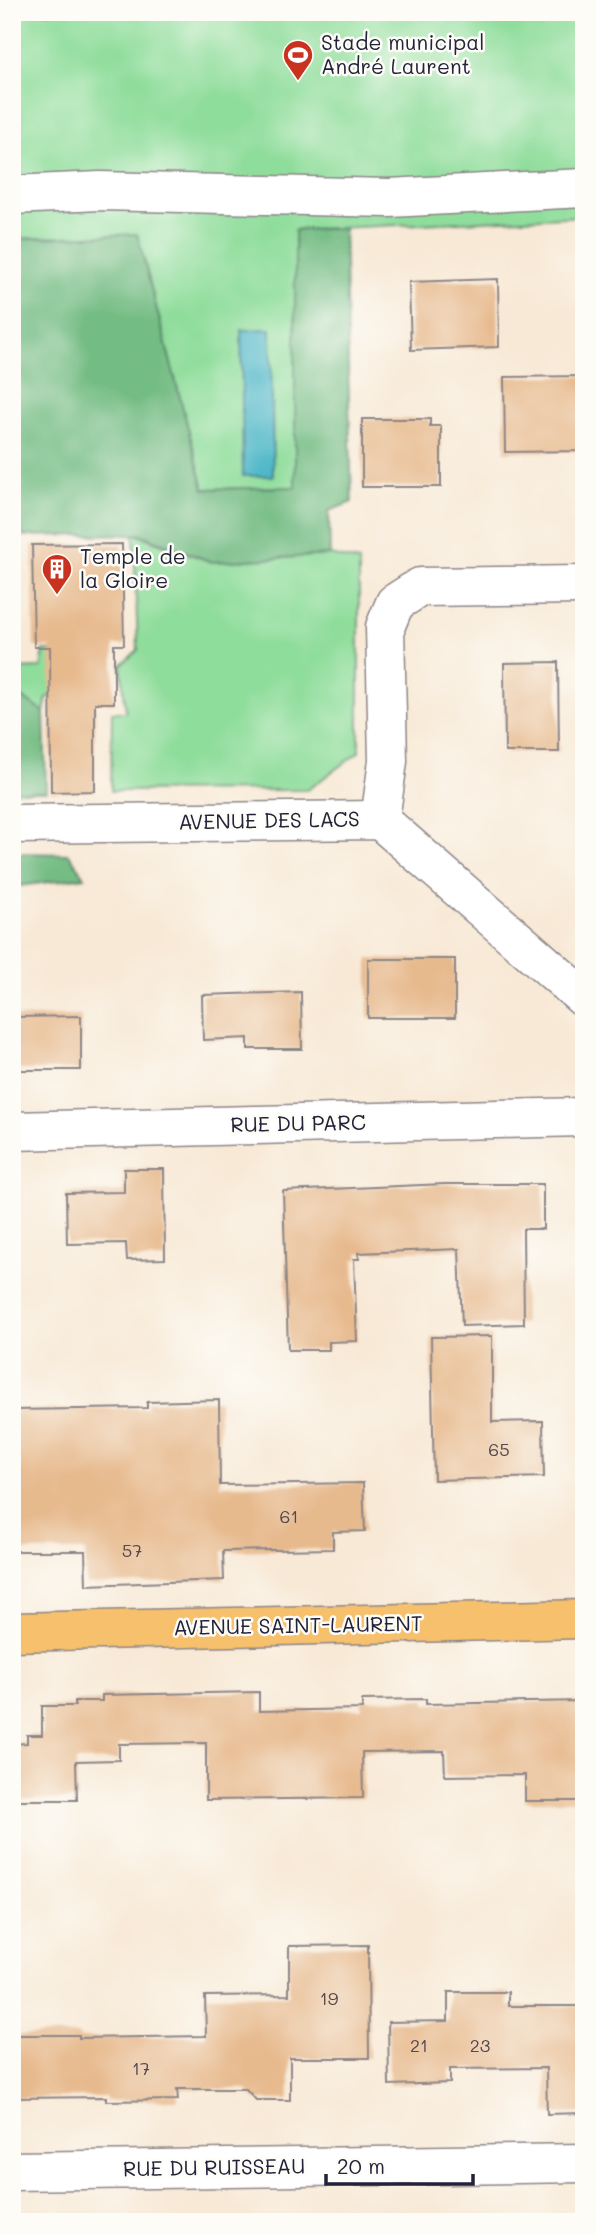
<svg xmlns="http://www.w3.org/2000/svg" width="596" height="2234" font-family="Mali,sans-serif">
<rect width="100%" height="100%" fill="#fdfcf7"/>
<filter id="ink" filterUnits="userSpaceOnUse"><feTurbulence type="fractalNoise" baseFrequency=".0143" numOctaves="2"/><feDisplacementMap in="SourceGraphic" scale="14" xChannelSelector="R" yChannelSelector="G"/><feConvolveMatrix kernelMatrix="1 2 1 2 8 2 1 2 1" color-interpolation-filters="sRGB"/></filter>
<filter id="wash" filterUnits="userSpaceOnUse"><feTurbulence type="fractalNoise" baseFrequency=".00686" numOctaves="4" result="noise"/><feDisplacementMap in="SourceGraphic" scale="28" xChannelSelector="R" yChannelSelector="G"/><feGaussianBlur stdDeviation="1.57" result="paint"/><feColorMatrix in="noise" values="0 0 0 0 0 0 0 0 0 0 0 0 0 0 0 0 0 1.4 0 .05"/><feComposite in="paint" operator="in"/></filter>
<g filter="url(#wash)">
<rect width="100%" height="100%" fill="#f8e9d6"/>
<!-- green -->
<g fill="#8fdd9b" stroke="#58806b" stroke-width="2">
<path d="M12,12H584V152L581,155L584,216L295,230L296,487L204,489L137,235L12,239Z"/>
<path d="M134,534L212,562L330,555L359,562V752L307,790L111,791L112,712H126L121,665L138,650Z"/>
<path d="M44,650L57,653V695L47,697L44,712L12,691V669L41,668Z"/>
</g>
<!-- forest -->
<g fill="#73bc83" stroke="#4a6f5f" stroke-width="2">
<path d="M344,228L352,502L329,511L330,555L212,562L140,534L23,536L12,504V239L137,234L204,489L295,487V230Z"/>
<path d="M12,691L44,712L46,791H12Z"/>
<path d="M12,853L69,854L85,877L12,887Z"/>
</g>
<!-- water -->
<path fill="#4bb6c7" stroke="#366c81" stroke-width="2" d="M271,329L273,476H243L241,330Z"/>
<g id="blocks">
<!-- building -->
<g fill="#e7ba8e">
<path d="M498,279L499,347L411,350L409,282Z"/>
<path d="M584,376V451L505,452L504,377Z"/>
<path d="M362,419H430V426H441V487H362Z"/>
<path d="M122,544L124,645H114V703H95V791L51,792L50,647H34L32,545Z"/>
<path d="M558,662L559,752H505L504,663Z"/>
<rect x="368" y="959" width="87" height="59"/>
<path d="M301,992L302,1049H248V1038L203,1040L202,995Z"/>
<path d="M81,1016V1070H12V1017Z"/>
<path d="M124,1169H164L165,1259L127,1260L126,1243L67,1244L66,1193L124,1192Z"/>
<path d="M445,1184H543V1229H523L524,1324L462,1326L459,1249L358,1253L359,1259H354L357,1341L329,1342V1350H288L283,1191Z"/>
<path d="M492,1336V1422L543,1421L544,1477L434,1480L431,1337Z"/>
<path d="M219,1400L220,1485L363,1483L365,1531L333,1532V1549L223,1551L224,1580L86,1585L85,1551H12V1410L147,1408V1402Z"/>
<path d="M259,1692V1711L362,1709V1700L426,1699V1704L584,1701V1801H525V1775L445,1776L444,1751L362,1752L363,1798L206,1800V1743L119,1744V1760L76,1761L77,1800H12V1744L27,1743V1735H42V1706H75V1701H102V1695Z"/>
<path d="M368,1945L369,2058H290V2100H256L246,2089H177L178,2100L106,2101V2097L12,2098V2035H79V2038L206,2036L205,1996L289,1995V1946Z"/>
<path d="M448,1992H508V2006H584V2113L547,2114L546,2068L450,2069V2083L389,2085L388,2022L448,2021Z"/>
</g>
</g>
</g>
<g filter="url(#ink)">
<use href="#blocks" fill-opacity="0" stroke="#8d8688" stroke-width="2"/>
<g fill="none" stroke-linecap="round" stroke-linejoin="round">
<!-- minor casing -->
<g stroke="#8d8688" stroke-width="41">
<g id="minor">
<path d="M12,195L100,191L389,198L584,188"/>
<path d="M380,820L388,761L385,627L395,603L420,587L584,585"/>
<path d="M12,824L380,820L584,998"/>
<path d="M12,1131L584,1117"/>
<path d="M12,2171L584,2163"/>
</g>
</g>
<!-- major casing -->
<g stroke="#8d8688" stroke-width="41">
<path id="major" d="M12,1632L584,1619"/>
</g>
<!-- minor -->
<use href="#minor" stroke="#fff" stroke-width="38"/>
<!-- major -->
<use href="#major" stroke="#f7c06c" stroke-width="38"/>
</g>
</g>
<!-- icons -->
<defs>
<g id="stadium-pin" transform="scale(1.575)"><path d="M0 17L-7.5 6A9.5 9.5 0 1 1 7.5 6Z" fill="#c8321e" stroke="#fdfcf7"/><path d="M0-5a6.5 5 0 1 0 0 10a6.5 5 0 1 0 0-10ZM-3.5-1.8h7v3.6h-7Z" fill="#fff"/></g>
<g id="building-pin" transform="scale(1.575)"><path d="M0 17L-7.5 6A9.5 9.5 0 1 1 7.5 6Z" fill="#c8321e" stroke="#fdfcf7"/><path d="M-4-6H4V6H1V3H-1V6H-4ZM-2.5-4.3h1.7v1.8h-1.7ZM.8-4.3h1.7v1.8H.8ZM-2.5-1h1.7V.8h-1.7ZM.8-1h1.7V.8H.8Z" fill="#fff"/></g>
</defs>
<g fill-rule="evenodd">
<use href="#stadium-pin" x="298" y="55"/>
<use href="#building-pin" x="57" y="569"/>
</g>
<g text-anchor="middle" stroke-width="5" stroke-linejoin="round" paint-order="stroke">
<!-- number labels -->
<g font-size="18" fill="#534850">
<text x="499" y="1456">65</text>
<text x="289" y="1523">61</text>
<text x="132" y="1557">57</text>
<text x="329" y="2005">19</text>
<text x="419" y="2052">21</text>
<text x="480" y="2052">23</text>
<text x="141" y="2075">17</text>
</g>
<!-- poi labels -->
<g font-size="21" fill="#22223b" stroke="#fdfcf7" text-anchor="start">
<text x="321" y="50">Stade municipal<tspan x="321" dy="24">André Laurent</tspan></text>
<text x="80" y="564">Temple de<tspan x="80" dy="24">la Gloire</tspan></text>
</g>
<!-- street labels -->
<g font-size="21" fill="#22223b" stroke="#fdfcf7">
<text transform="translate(269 821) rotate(-1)" y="7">AVENUE DES LACS</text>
<text transform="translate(298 1124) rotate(-1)" y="7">RUE DU PARC</text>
<text transform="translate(298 1626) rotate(-1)" y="7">AVENUE SAINT-LAURENT</text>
<text transform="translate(214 2168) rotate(-1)" y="7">RUE DU RUISSEAU</text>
</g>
</g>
<!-- margin -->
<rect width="596" height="2234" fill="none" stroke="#fdfcf7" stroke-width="42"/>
<!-- scale -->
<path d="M326 2174v10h147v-10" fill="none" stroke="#22223b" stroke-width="3.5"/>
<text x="337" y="2174" font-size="21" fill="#22223b" stroke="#fdfcf7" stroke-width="5" paint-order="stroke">20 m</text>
</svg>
